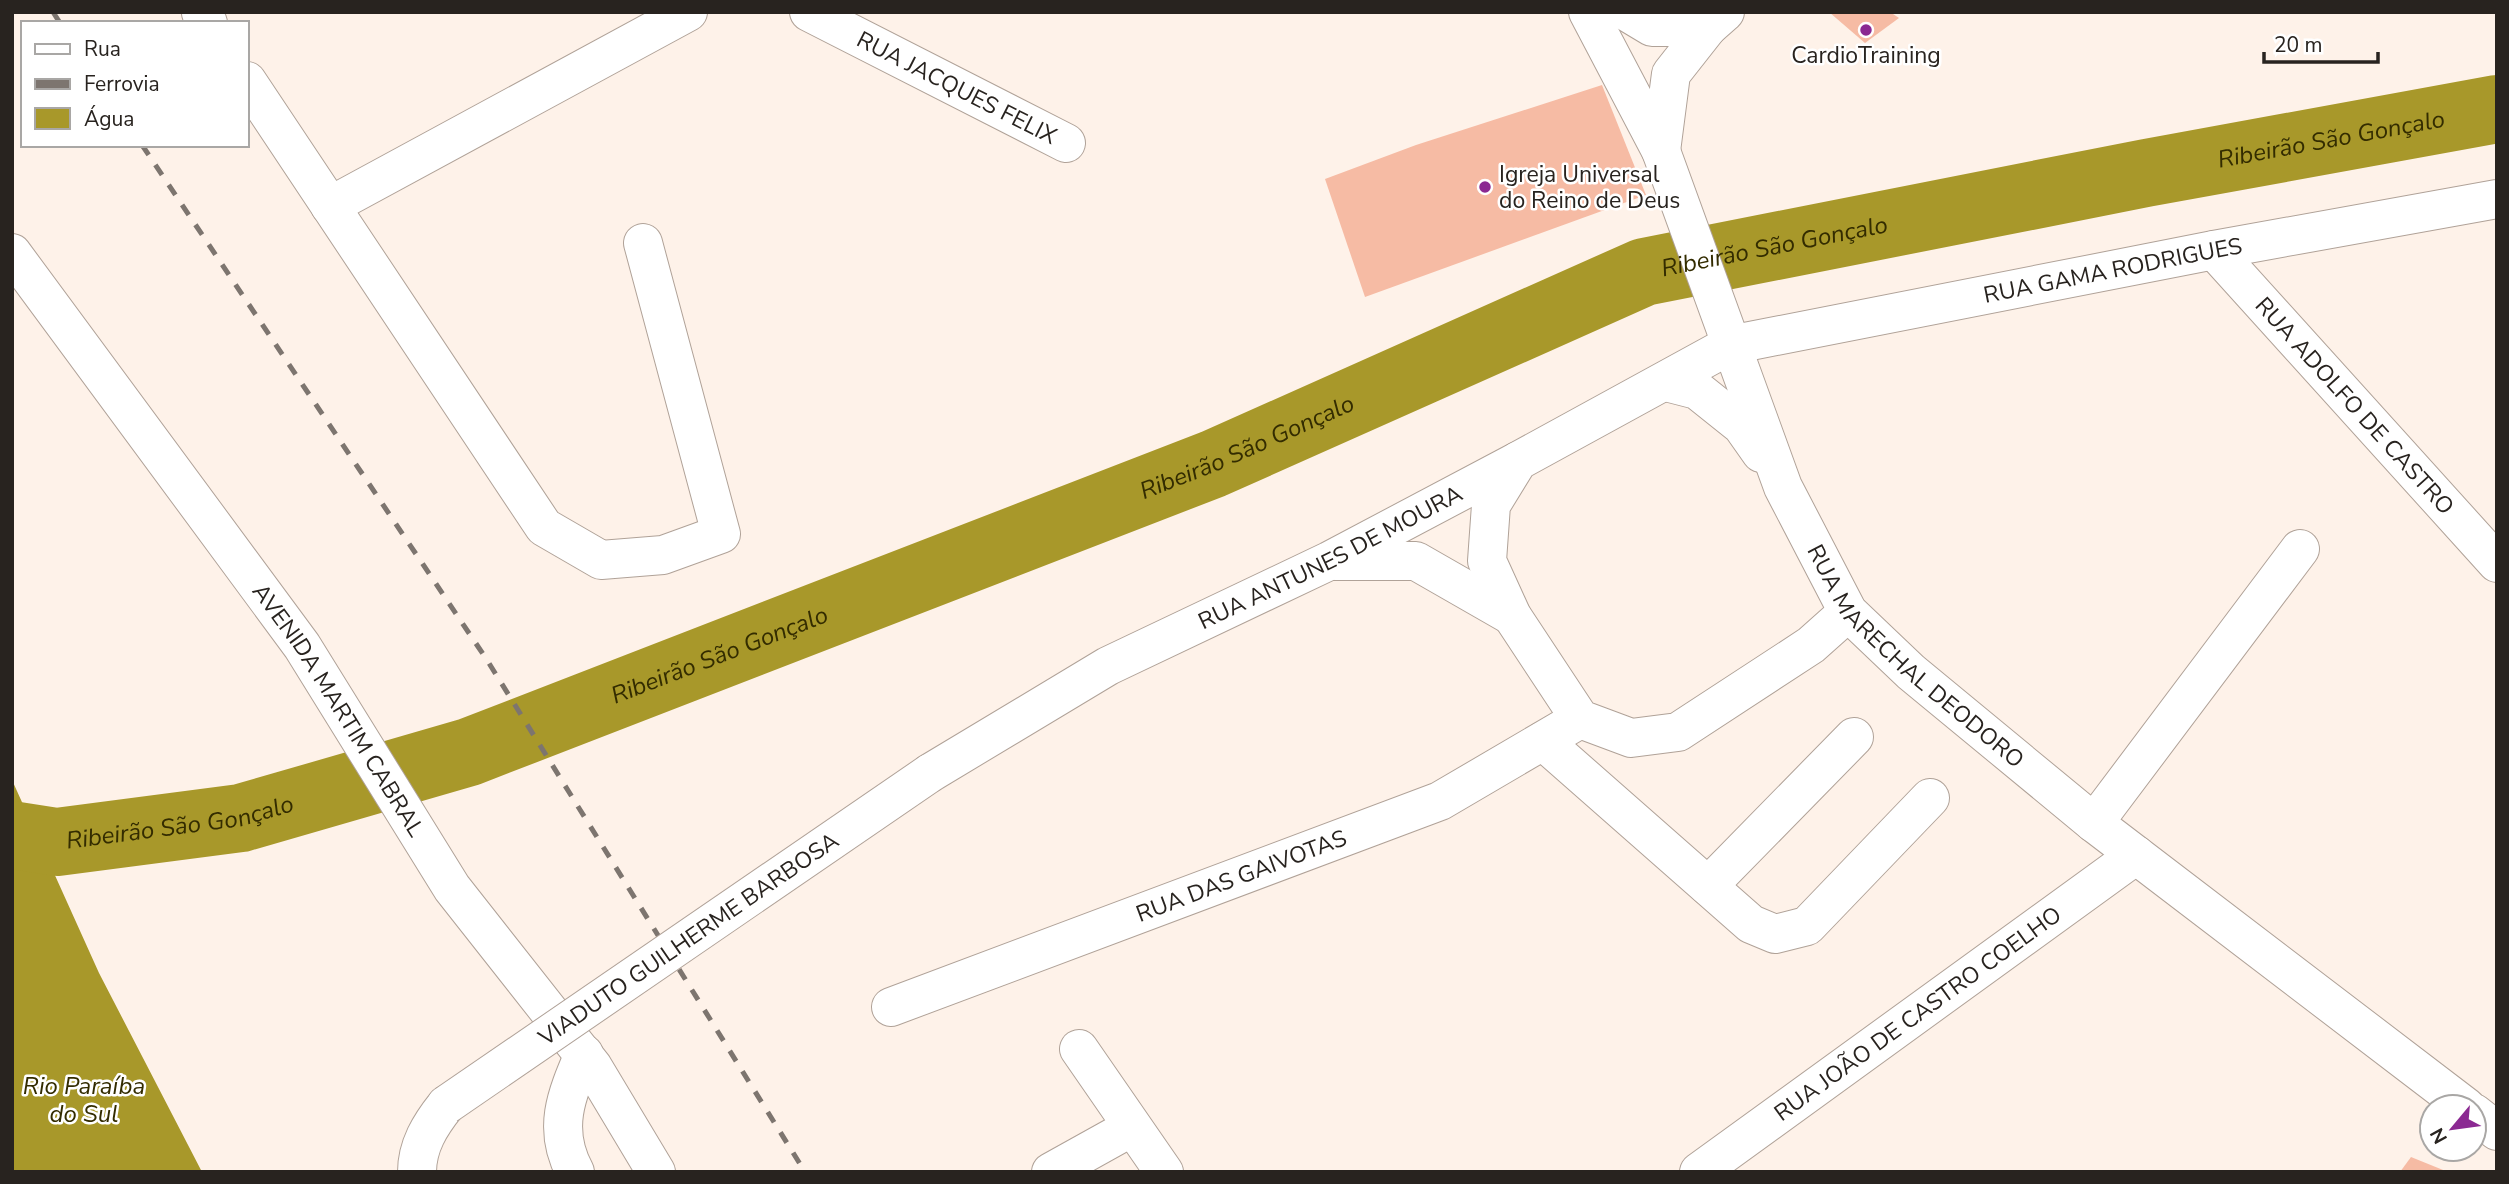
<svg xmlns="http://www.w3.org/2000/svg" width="2509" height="1184" font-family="'Nunito Sans',sans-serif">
<rect width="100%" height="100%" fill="#fef2e9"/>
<!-- water -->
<path fill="#a8982a" d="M12,780L99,973L202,1172H12Z"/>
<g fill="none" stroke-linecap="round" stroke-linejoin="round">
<!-- river -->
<path stroke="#a8982a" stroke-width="68" id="s1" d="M12,835L57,842L241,818L469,752L1213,464L1644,272L2146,173L2497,109"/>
</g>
<!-- building -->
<g fill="#f6bba4">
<path d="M1829,12H1890L1899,18L1865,43Z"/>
<path d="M1602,85L1646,195L1365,297L1325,179L1416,145Z"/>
<path d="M2411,1157L2448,1172H2400Z"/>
</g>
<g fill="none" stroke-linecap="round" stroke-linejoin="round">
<!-- minor casing -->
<g stroke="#b0a298" stroke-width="40">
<g id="minor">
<path id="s2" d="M809,12L1066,143"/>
<path d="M201,13L208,23"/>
<path d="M247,81L544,527L601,560L663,555L721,534L643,243"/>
<path d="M330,206L688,12"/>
<path id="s3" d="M2214,250L2497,563"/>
<path id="s4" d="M12,253L302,646L452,888L593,1067L656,1172"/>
<path id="s5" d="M1730,345L2214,250L2497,199"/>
<path d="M1335,561H1416L1512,616"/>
<path d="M1543,741L1751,924L1775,934L1807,926L1930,798"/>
<path id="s6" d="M930,773L1108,666L1329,561L1518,461"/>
<path d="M2094,823L2300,549"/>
<path d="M1708,886L1854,737"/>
<path id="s7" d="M891,1007L1440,801L1580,719"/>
<path d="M1079,1049L1164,1172"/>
<path d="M417,1172C417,1146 430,1125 446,1105"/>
<path d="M575,1172C552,1129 566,1096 584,1054"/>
<path d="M1051,1172L1132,1127"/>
<path id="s8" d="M1699,1172L2136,855"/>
</g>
</g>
<!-- major casing -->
<g stroke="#b0a298" stroke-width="40">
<g id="major">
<path id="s9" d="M1588,12L1661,151L1783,487L1848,612L1911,672L2094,823L2466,1107"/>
<path d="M1627,12L1652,27H1708"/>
<path d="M1661,151L1671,74L1708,27L1725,12"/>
<path d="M1730,345L1518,461L1491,505L1487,561L1512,616L1580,719L1631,738L1678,732L1811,645L1848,612"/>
<path d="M1666,382L1697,390L1742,426L1761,453"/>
<path d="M2474,1113L2497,1131"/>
</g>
</g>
<!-- minor -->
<use href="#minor" stroke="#fff" stroke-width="38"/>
<!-- major -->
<use href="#major" stroke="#fff" stroke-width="38"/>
<!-- rail -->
<g stroke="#7d756f" stroke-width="5" stroke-dasharray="12 12" stroke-linecap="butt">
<path d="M53,12L60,23"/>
<path d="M142,145L487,660L805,1172"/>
</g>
<!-- minor-bridge casing -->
<g stroke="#b0a298" stroke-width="40" stroke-linecap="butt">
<g id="minor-bridge">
<path id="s10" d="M446,1105L930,773"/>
</g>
</g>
<!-- minor-bridge -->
<use href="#minor-bridge" stroke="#fff" stroke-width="38"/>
</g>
<!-- markers -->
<g fill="#8b2992" stroke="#fff" stroke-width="2.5">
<circle cx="1866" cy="30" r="7"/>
<circle cx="1485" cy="187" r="7"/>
</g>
<g text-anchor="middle" stroke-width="5" stroke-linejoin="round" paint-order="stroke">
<!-- poi labels -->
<g font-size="23" fill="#28231f" stroke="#fff">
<text x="1866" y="63">CardioTraining</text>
<text x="1499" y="182" text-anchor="start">Igreja Universal<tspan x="1499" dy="26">do Reino de Deus</tspan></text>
</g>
<!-- street labels -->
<g font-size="23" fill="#28231f" stroke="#fff">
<text dy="8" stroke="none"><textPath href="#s2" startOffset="166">RUA JACQUES FELIX</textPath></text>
<text dy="8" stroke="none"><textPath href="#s5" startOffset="390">RUA GAMA RODRIGUES</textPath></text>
<text dy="8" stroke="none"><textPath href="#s3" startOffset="210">RUA ADOLFO DE CASTRO</textPath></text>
<text dy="8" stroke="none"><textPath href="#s6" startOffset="455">RUA ANTUNES DE MOURA</textPath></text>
<text dy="8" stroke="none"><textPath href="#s9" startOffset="733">RUA MARECHAL DEODORO</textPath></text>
<text dy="8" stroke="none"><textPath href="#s4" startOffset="562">AVENIDA MARTIM CABRAL</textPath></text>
<text dy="8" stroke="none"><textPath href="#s7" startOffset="374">RUA DAS GAIVOTAS</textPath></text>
<text dy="8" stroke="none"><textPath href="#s10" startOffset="294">VIADUTO GUILHERME BARBOSA</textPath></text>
<text dy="8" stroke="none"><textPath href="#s8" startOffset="270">RUA JOÃO DE CASTRO COELHO</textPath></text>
</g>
<!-- water labels -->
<g font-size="24" font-style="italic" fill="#332c00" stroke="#fff">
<text dy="8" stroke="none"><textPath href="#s1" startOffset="2438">Ribeirão São Gonçalo</textPath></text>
<text dy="8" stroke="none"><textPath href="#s1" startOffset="1871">Ribeirão São Gonçalo</textPath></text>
<text dy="8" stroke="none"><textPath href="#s1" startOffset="1304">Ribeirão São Gonçalo</textPath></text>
<text dy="8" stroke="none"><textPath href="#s1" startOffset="737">Ribeirão São Gonçalo</textPath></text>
<text dy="8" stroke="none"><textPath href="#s1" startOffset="170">Ribeirão São Gonçalo</textPath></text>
<text x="84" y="1094">Rio Paraíba<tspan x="84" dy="28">do Sul</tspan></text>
</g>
</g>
<!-- border -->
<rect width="2509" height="1184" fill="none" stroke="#28231f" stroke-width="28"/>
<!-- legend -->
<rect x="21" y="21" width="228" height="126" fill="#ffffff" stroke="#a9a7a5" stroke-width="2"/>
<rect x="35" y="44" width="35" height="10" fill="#ffffff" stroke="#a9a7a5" stroke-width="2"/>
<text x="84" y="56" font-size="21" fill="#28231f">Rua</text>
<rect x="35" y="79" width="35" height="10" fill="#7d756f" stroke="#a9a7a5" stroke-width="2"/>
<text x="84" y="91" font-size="21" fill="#28231f">Ferrovia</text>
<rect x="35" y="108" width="35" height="21" fill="#a8982a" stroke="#a9a7a5" stroke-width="2"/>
<text x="84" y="126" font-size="21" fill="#28231f">Água</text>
<!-- north arrow -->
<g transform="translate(2453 1128) rotate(241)"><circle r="33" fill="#ffffff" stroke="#a9a7a5" stroke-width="2"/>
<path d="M0-5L12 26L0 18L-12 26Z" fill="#8b2992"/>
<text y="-10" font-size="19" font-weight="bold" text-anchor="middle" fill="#28231f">N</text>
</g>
<!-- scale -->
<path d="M2264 52v10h114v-10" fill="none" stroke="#28231f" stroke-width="3.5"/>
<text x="2274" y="52" font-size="21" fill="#28231f" stroke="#ffffff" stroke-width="5" paint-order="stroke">20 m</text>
</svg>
